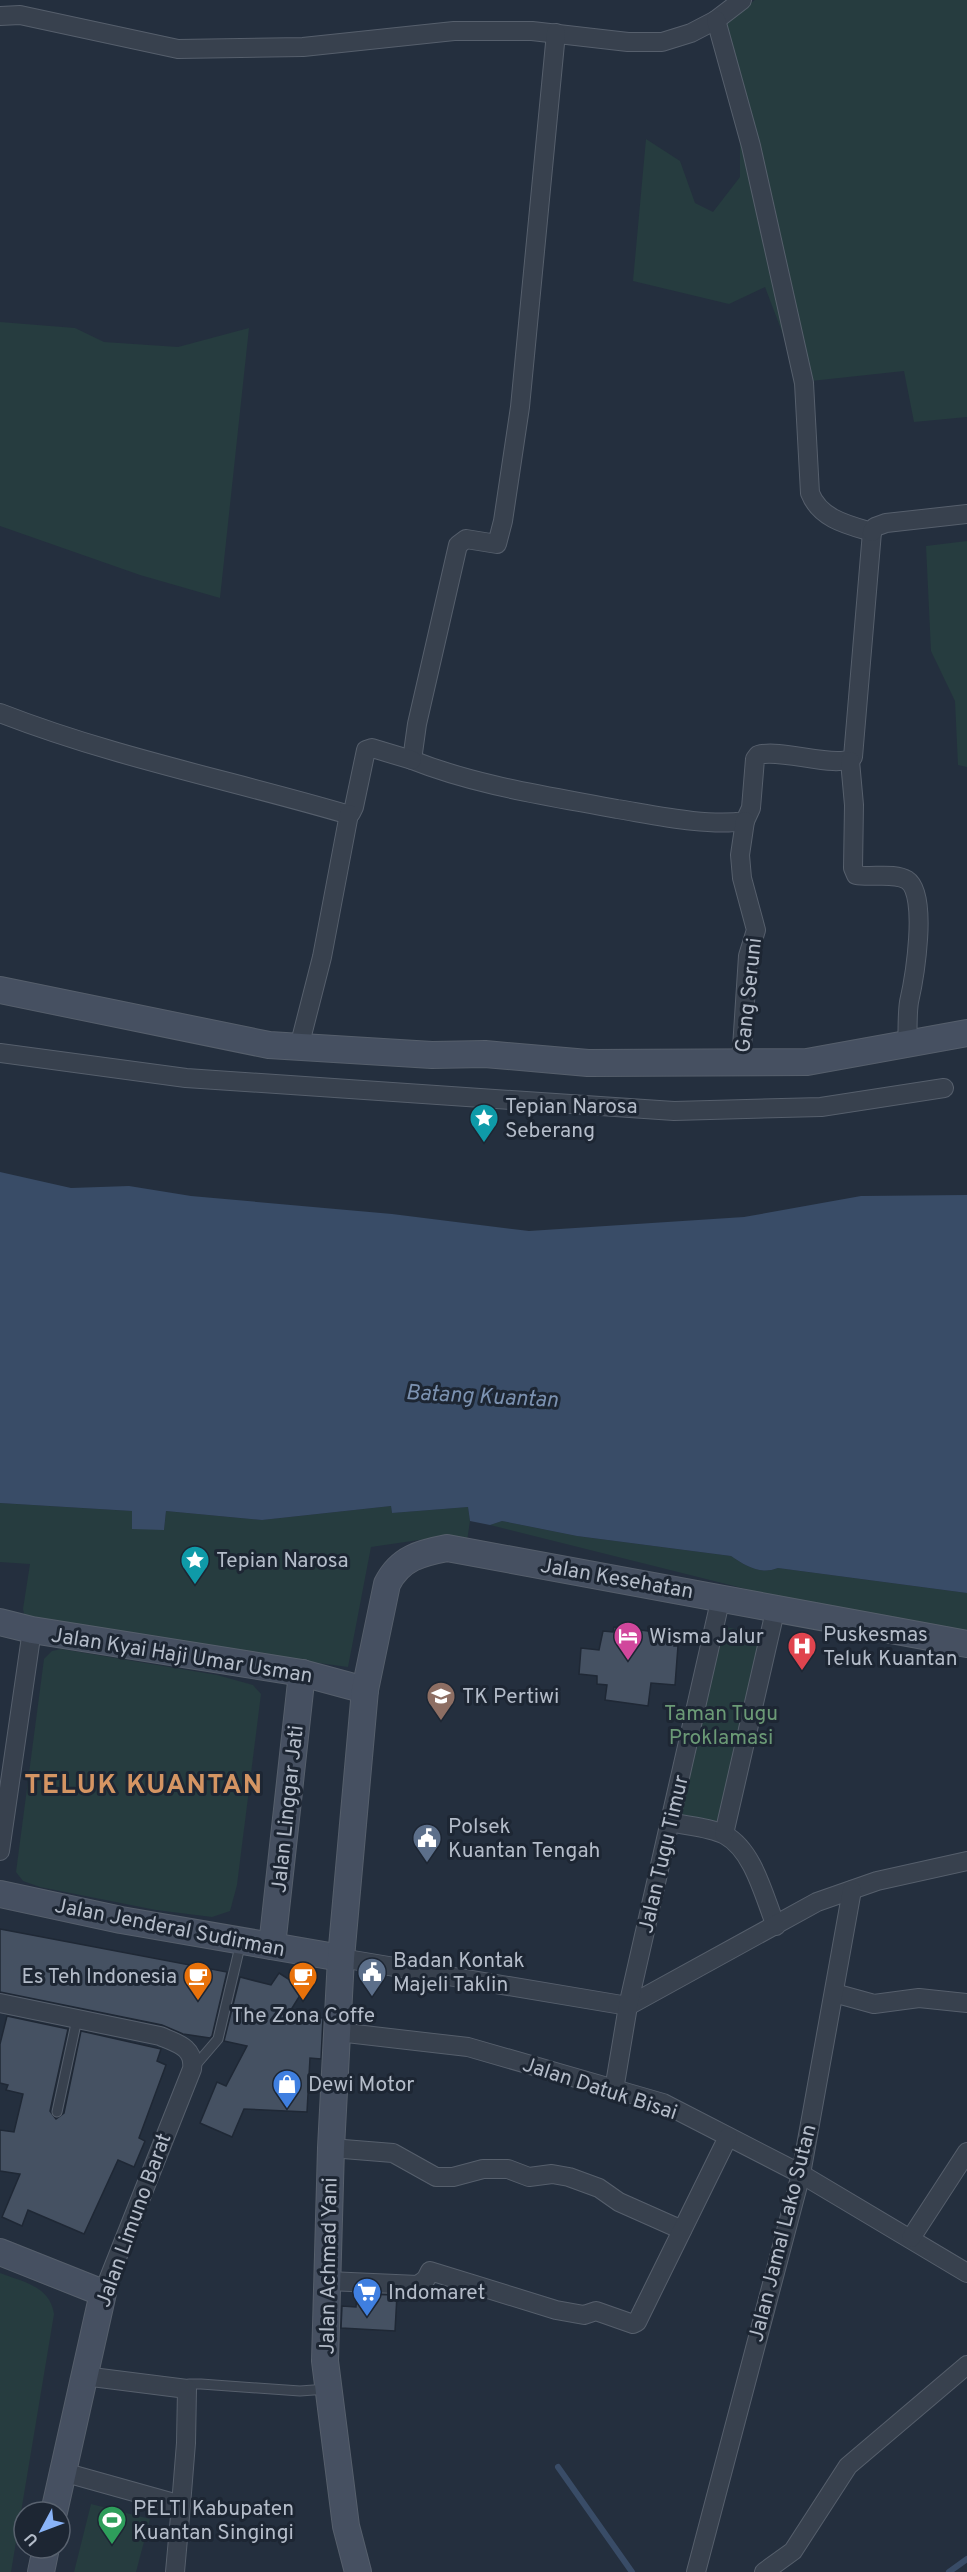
<svg xmlns="http://www.w3.org/2000/svg" width="967" height="2572" font-family="Overpass,sans-serif">
<rect width="100%" height="100%" fill="#242f3e"/>
<!-- green -->
<g fill="#263c3f">
<path d="M755,0H967V417L914,422L904,371L811,381L784,337L765,287L729,304L633,281L646,139L680,161L695,203L713,212L740,177V135L715,29Z"/>
<path d="M0,322L75,328L104,342L178,347L249,328L220,598L140,575L0,526Z"/>
<path d="M967,541V767L958,765L955,701L931,651L926,546Z"/>
<path d="M0,1503L132,1511L164,1530L166,1511L262,1520L391,1506L392,1513L468,1507L470,1521L467,1541L426,1539L371,1547L348,1667L186,1645L25,1618L23,1609L30,1564L0,1562Z"/>
<path d="M502,1521L577,1536L731,1556C746,1566 760,1575 778,1568L967,1593V1637L774,1596L490,1525Z"/>
<path d="M719,1625L766,1637L722,1824L676,1813Z"/>
<path d="M61,1649L217,1675L253,1685L261,1694L237,1885L230,1911L212,1917L156,1910L40,1887L23,1881L16,1872L44,1659L52,1651Z"/>
<path d="M0,2273C23,2282 50,2286 54,2314L11,2572H0Z"/>
<path d="M91,2504L150,2519L136,2572H74Z"/>
</g>
<!-- water -->
<path fill="#394c67" d="M0,1172L71,1188L129,1186L191,1196L392,1214L529,1231L744,1217L861,1196L967,1195V1593L778,1568C760,1575 746,1566 731,1556L577,1536L502,1521L490,1525L470,1521L468,1507L392,1513L391,1506L262,1520L166,1511L164,1530L132,1529V1511L0,1503Z"/>
<g fill="none" stroke-linecap="round" stroke-linejoin="round">
<!-- stream -->
<g stroke="#394c67" stroke-width="6">
<path d="M558,2467L632,2572"/>
<path d="M949,2572L967,2559"/>
</g>
</g>
<!-- building -->
<g fill="#455162" stroke="#1f2835" stroke-width="1.5">
<path d="M614,1627L657,1632L656,1636L675,1638L674,1646H678L675,1685L651,1683L648,1706L605,1700L607,1685L597,1684V1676L579,1674L581,1648L599,1650L603,1631L613,1632Z"/>
<path d="M0,1929L227,1972L212,2036L210,2038L183,2034L162,2025L0,1992Z"/>
<path d="M279,1973L304,1989L287,2016L323,2018L321,2059L310,2058L307,2112L244,2109L232,2137L200,2123L217,2082L226,2086L247,2046L224,2041L240,1977L271,1985Z"/>
<path d="M7,2016L68,2029L50,2111L56,2119L64,2113L81,2031L161,2049L157,2061L166,2065L139,2138L145,2141L134,2167L118,2160L84,2234L28,2210L22,2226L2,2217L20,2174L0,2171V2130L14,2132L23,2094L6,2090L8,2085L0,2083V2044Z"/>
<path d="M357,2294L397,2295L395,2331L341,2328L342,2306L356,2307Z"/>
</g>
<g fill="none" stroke-linecap="round" stroke-linejoin="round">
<!-- lane casing -->
<g stroke="#565f6c" stroke-width="11">
<g id="lane">
<path d="M194,2067L218,2039L241,1942"/>
<path d="M57,2112L77,2019"/>
<path d="M187,2389L189,2384H201L300,2391L327,2389"/>
</g>
</g>
<!-- street casing -->
<g stroke="#565f6c" stroke-width="20">
<g id="street">
<path d="M0,16L20,15L178,49L303,47L454,31H532L628,42H662L691,33L716,20L742,0"/>
<path d="M716,20L751,146L804,383L810,493C820,519 848,525 872,532"/>
<path d="M556,33L520,407L503,521L497,544L466,539L458,545L417,724L412,760C477,786 549,796 617,809C654,815 708,827 745,821L751,808L755,759L758,755C782,748 838,770 853,757L872,532"/>
<path d="M872,532L875,527L886,523L967,514"/>
<path d="M0,713C113,757 230,780 346,814L351,813L354,807L366,750L372,748L412,760"/>
<path d="M850,761L854,805L853,868L856,875C871,878 894,872 907,880C929,894 914,980 909,1002C907,1015 908,1030 907,1044"/>
<path d="M299,1047L322,957L349,814"/>
<path d="M0,1053L186,1078L674,1111L821,1107L944,1088"/>
<path d="M741,1063L748,956L756,930L742,878L740,855L745,821"/>
<path d="M670,1822C687,1826 710,1827 725,1835C754,1851 764,1897 776,1926"/>
<path d="M724,1834L776,1607"/>
<path d="M0,1851L32,1630"/>
<path d="M341,1958L628,2006L817,1902L877,1881L967,1861"/>
<path d="M834,1993L874,2004L919,1998L967,2003"/>
<path d="M0,2003L160,2036C176,2043 195,2047 192,2069L103,2293"/>
<path d="M338,2032L468,2047L663,2103L801,2174L967,2273"/>
<path d="M614,2090L628,2006L721,1597"/>
<path d="M331,2148L393,2153L436,2177H453L483,2169H508L529,2177L552,2174L569,2177L599,2188L619,2202L682,2230"/>
<path d="M911,2238L967,2152"/>
<path d="M328,2281L418,2285L426,2279L430,2271L556,2310L584,2315L596,2311L633,2324L637,2322L728,2137"/>
<path d="M84,2376L187,2389L186,2443L181,2505"/>
<path d="M63,2472L181,2505L175,2572"/>
<path d="M696,2572L801,2174L852,1890"/>
<path d="M764,2572L793,2551L848,2466L967,2365"/>
</g>
</g>
<!-- secondary casing -->
<g stroke="#565f6c" stroke-width="28">
<g id="secondary">
<path d="M0,990L269,1045L432,1055L485,1054L588,1063L807,1062L967,1033"/>
<path d="M0,1622L32,1630L302,1673L365,1690"/>
<path d="M0,1894L121,1920L341,1958"/>
<path d="M272,1946L302,1673"/>
<path d="M0,2252L103,2293L54,2512"/>
<path d="M41,2572L46,2548"/>
<path d="M358,2572L346,2526L325,2361L331,2148L341,1958L365,1690L387,1584C400,1558 421,1553 447,1548L967,1644"/>
</g>
</g>
<!-- lane -->
<use href="#lane" stroke="#38414e" stroke-width="9"/>
<!-- street -->
<use href="#street" stroke="#38414e" stroke-width="18"/>
<!-- secondary -->
<use href="#secondary" stroke="#465061" stroke-width="26"/>
</g>
<!-- icons -->
<defs>
<g id="sight-pin" transform="scale(1.5)"><path d="M0 17L-7.5 6A9.5 9.5 0 1 1 7.5 6Z" fill="#0f9aa8" stroke="#1d2633"/><path d="M0-6L1.8-2.2L6-1.7L2.9 1.2L3.7 5.4L0 3.3L-3.7 5.4L-2.9 1.2L-6-1.7L-1.8-2.2Z" fill="#fff"/></g>
<g id="hotel-pin" transform="scale(1.5)"><path d="M0 17L-7.5 6A9.5 9.5 0 1 1 7.5 6Z" fill="#d1479c" stroke="#1d2633"/><path d="M-6-4.5h1.5V1H6V5H4.5V3h-9V5H-6ZM-4 0a1.8 1.8 0 1 1 3.6 0ZM.5 0V-2.5h3Q6-2.5 6 0Z" fill="#fff"/></g>
<g id="hospital-pin" transform="scale(1.5)"><path d="M0 17L-7.5 6A9.5 9.5 0 1 1 7.5 6Z" fill="#e0444e" stroke="#1d2633"/><path d="M-5-5h3v3.5h4V-5h3V5h-3V1.5h-4V5h-3Z" fill="#fff"/></g>
<g id="school-pin" transform="scale(1.5)"><path d="M0 17L-7.5 6A9.5 9.5 0 1 1 7.5 6Z" fill="#8d6e63" stroke="#1d2633"/><path d="M0-5L7-2L0 1L-7-2ZM-4 1L0 2.5L4 1V4Q0 6-4 4Z" fill="#fff"/></g>
<g id="civic-pin" transform="scale(1.5)"><path d="M0 17L-7.5 6A9.5 9.5 0 1 1 7.5 6Z" fill="#5c6f8a" stroke="#1d2633"/><path d="M-.6-6.5H3V-4.5H.6V-3L4-1V1h2V6H-6V1h2V-1L-.6-3ZM-1.2 2.5V6h2.4V2.5Z" fill="#fff"/></g>
<g id="cafe-pin" transform="scale(1.5)"><path d="M0 17L-7.5 6A9.5 9.5 0 1 1 7.5 6Z" fill="#e8710a" stroke="#1d2633"/><path d="M-5.5-4.5H6V0H3Q3 3.5 0 3.5H-2.5Q-5.5 3.5-5.5 0ZM3-3.2v2h1.7v-2ZM-6 4.5H4V6H-6Z" fill="#fff"/></g>
<g id="shop-pin" transform="scale(1.5)"><path d="M0 17L-7.5 6A9.5 9.5 0 1 1 7.5 6Z" fill="#3f7fe0" stroke="#1d2633"/><path d="M-5-2.5h2.3a2.7 3.5 0 0 1 5.4 0H5L5.5 6h-11ZM-1.5-2.5h3a1.5 2.3 0 0 0-3 0Z" fill="#fff"/></g>
<g id="supermarket-pin" transform="scale(1.5)"><path d="M0 17L-7.5 6A9.5 9.5 0 1 1 7.5 6Z" fill="#3f7fe0" stroke="#1d2633"/><path d="M-6-5.5h2.5l.6 2H6L4.5 2H-2.5L-4.4-4H-6ZM-1.5 3.2a1.3 1.3 0 1 0 .1 0ZM3 3.2a1.3 1.3 0 1 0 .1 0Z" fill="#fff"/></g>
<g id="stadium-pin" transform="scale(1.5)"><path d="M0 17L-7.5 6A9.5 9.5 0 1 1 7.5 6Z" fill="#2e9e5b" stroke="#1d2633"/><path d="M0-5a6.5 5 0 1 0 0 10a6.5 5 0 1 0 0-10ZM-3.5-1.8h7v3.6h-7Z" fill="#fff"/></g>
</defs>
<g fill-rule="evenodd">
<use href="#sight-pin" x="484" y="1118"/>
<use href="#sight-pin" x="195" y="1560"/>
<use href="#hotel-pin" x="628" y="1636"/>
<use href="#hospital-pin" x="802" y="1646"/>
<use href="#school-pin" x="441" y="1696"/>
<use href="#civic-pin" x="427" y="1838"/>
<use href="#civic-pin" x="372" y="1972"/>
<use href="#cafe-pin" x="198" y="1976"/>
<use href="#cafe-pin" x="303" y="1976"/>
<use href="#shop-pin" x="287" y="2084"/>
<use href="#supermarket-pin" x="367" y="2292"/>
<use href="#stadium-pin" x="112" y="2520"/>
</g>
<g text-anchor="middle" stroke-width="6" stroke-linejoin="round" paint-order="stroke">
<!-- street labels -->
<g font-size="21" fill="#b4bcc9" stroke="#1d2633">
<text transform="translate(748 995) rotate(-84)" y="7">Gang Seruni</text>
<text transform="translate(617 1578) rotate(10)" y="7">Jalan Kesehatan</text>
<text transform="translate(182 1655) rotate(9)" y="7">Jalan Kyai Haji Umar Usman</text>
<text transform="translate(287 1809) rotate(-84)" y="7">Jalan Linggar Jati</text>
<text transform="translate(663 1854) rotate(-77)" y="7">Jalan Tugu Timur</text>
<text transform="translate(170 1927) rotate(11)" y="7">Jalan Jenderal Sudirman</text>
<text transform="translate(600 2088) rotate(18)" y="7">Jalan Datuk Bisai</text>
<text transform="translate(133 2220) rotate(-70)" y="7">Jalan Limuno Barat</text>
<text transform="translate(782 2233) rotate(-76)" y="7">Jalan Jamal Lako Sutan</text>
<text transform="translate(328 2266) rotate(-89)" y="7">Jalan Achmad Yani</text>
</g>
<!-- poi labels -->
<g font-size="21" fill="#b4bcc9" stroke="#1d2633" text-anchor="start">
<text x="505" y="1113">Tepian Narosa<tspan x="505" dy="24">Seberang</tspan></text>
<text x="216" y="1567">Tepian Narosa</text>
<text x="823" y="1641">Puskesmas<tspan x="823" dy="24">Teluk Kuantan</tspan></text>
<text x="649" y="1643">Wisma Jalur</text>
<text x="462" y="1703">TK Pertiwi</text>
<text x="448" y="1833">Polsek<tspan x="448" dy="24">Kuantan Tengah</tspan></text>
<text x="393" y="1967">Badan Kontak<tspan x="393" dy="24">Majeli Taklin</tspan></text>
<text x="177" y="1983" text-anchor="end">Es Teh Indonesia</text>
<text x="303" y="2022" text-anchor="middle">The Zona Coffe</text>
<text x="308" y="2091">Dewi Motor</text>
<text x="388" y="2299">Indomaret</text>
<text x="133" y="2515">PELTI Kabupaten<tspan x="133" dy="24">Kuantan Singingi</tspan></text>
</g>
<!-- park labels -->
<g font-size="21" fill="#6b9a76" stroke="#1d2633">
<text x="721" y="1720">Taman Tugu<tspan x="721" dy="24">Proklamasi</tspan></text>
</g>
<!-- water labels -->
<g font-size="22" font-style="italic" fill="#7c92b1" stroke="#1d2633">
<text transform="translate(482 1395) rotate(3)" y="8">Batang Kuantan</text>
</g>
<!-- district labels -->
<g font-size="27" font-weight="bold" letter-spacing="1.5" fill="#d59563" stroke="#1d2633">
<text x="144" y="1793">TELUK KUANTAN</text>
</g>
</g>
<!-- north arrow -->
<g transform="translate(42 2530) rotate(229)"><circle r="28" fill="#1d2633" stroke="#59626f" stroke-width="1.5"/>
<path d="M0-4.5L10 22L0 15L-10 22Z" fill="#8ab4f8"/>
<text y="-9" font-size="16" font-weight="bold" text-anchor="middle" fill="#b4bcc9">U</text>
</g>
</svg>
